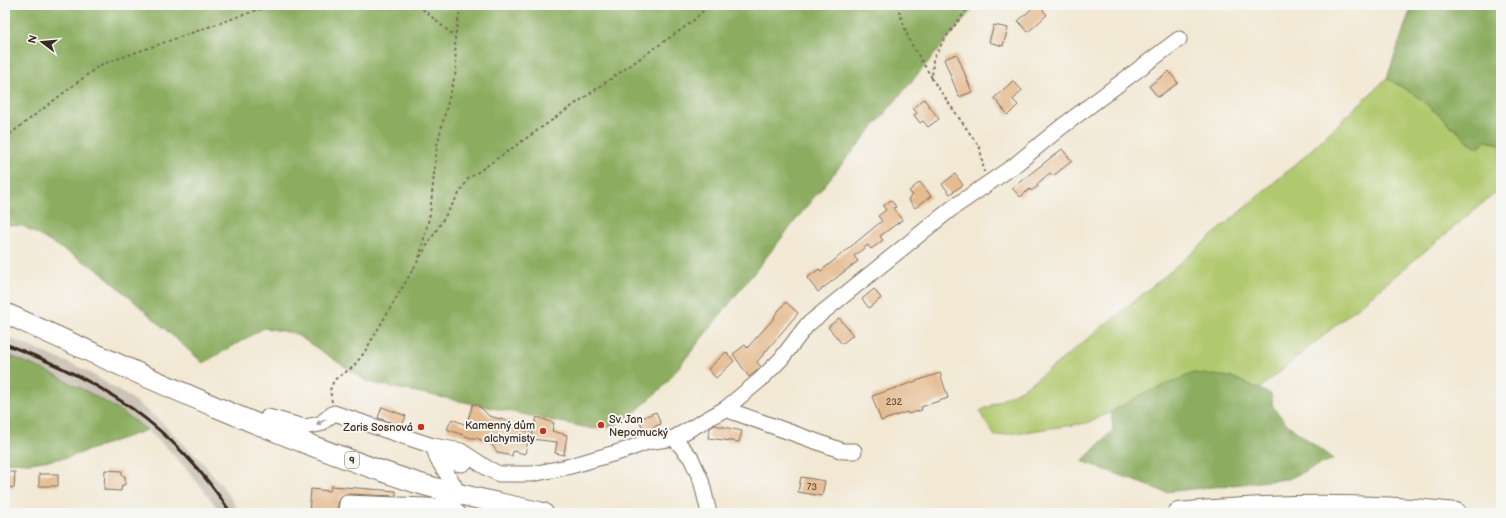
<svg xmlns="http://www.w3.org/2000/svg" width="1506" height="518" font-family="'Balsamiq Sans',sans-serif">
<rect width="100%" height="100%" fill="#f6f6f2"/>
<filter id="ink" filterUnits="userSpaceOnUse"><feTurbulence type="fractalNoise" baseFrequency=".025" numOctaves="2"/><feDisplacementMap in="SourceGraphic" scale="8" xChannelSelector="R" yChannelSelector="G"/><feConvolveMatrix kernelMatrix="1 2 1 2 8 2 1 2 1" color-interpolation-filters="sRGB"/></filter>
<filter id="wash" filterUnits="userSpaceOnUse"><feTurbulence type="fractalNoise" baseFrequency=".012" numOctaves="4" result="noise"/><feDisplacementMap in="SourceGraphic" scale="16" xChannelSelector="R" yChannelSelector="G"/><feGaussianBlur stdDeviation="0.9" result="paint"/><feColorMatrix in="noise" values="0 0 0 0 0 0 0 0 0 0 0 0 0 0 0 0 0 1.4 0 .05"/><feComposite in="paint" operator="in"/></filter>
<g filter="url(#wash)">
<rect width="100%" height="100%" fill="#f2e8d3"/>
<!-- industrial -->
<path fill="#cbc2b8" d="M5,336L83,369L131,398L157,418L202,462L224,488L240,513H220L210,498L190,473L168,449L147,430L122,412L76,384L5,354Z"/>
<!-- green -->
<path fill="#b1c96e" stroke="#767a46" d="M1387,78L1418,97L1476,148L1485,141L1501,144V188L1259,389L1231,377L1143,394L1111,412L1087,423L995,436L984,420L980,411L1021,390L1054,366L1171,271L1298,162Z"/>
<!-- forest -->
<g fill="#8cad61" stroke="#646c40">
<path d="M5,5H976L811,201L663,387L632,415L615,425L594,429L368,382L294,333L264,328L203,363L100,271L23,226L5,225Z"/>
<path d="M1412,5H1501V144L1485,141L1477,148L1418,97L1387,78Z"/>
<path d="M5,354C59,375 101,396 147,430L66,458L29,463L5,462Z"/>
<path d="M1194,373L1231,377L1271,394L1273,407L1288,425L1333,459L1288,479L1165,492L1082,461L1113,430L1111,412L1143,394Z"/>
</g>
<g id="blocks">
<!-- building -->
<g fill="#e5bb90">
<path d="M1036,5H1039L1047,15L1028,32L1018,21Z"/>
<path d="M994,25L1008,28L1003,46L989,42Z"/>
<path d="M957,54L972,92L959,97L944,59Z"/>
<path d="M1169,71L1178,83L1158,97L1149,86Z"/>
<path d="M1013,81L1022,90L1013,100L1018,105L1008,115L994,98Z"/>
<path d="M924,99L939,119L928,127L923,121L920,123L914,115L917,113L913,108Z"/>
<path d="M1062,149L1072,161L1053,176L1050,173L1037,184L1038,186L1031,191L1030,189L1020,197L1012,188Z"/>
<path d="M955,174L963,185L950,194L942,184Z"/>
<path d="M920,182L931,196L915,208L908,199L913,195L909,191Z"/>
<path d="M891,200L896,207L893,208L902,220L880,236L883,240L871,249L868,245L854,256L858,261L818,292L807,278L819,269L821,271L882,221L878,216L886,210L883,206Z"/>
<path d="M874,289L881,298L869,308L862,299Z"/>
<path d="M786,302L798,313L757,362L761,367L749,377L733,354L745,345L747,348L775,317L774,316Z"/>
<path d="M839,318L853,335L842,344L828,327Z"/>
<path d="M726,352L734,361L716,378L708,369Z"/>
<path d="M940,373L948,398L921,407L922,410L908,414L907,412L881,421L872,396Z"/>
<path d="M473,404L478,405L489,416L512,422L511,426L530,432L525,454L513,451L512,456L498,453L490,442L483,441L477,438H471L447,429L452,419L466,425Z"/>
<path d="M382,407L406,416L402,426L378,418Z"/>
<path d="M656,412L661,424L644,431L639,419Z"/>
<path d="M537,417L554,423L552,431L567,435L564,455L555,453L557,442L531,439Z"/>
<path d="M715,425L742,431L739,442L708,438L710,428Z"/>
<path d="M105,470L122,471V476H125V485H122L121,491L104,490Z"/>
<path d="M5,472H15L14,488L5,487Z"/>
<rect x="39" y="474" width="19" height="12"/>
<path d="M801,477L825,481L822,496L798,492Z"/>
<path d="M331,486L396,491V496L347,494L343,495L339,498L337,513H309L311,489L330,491Z"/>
</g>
</g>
</g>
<g filter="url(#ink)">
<use href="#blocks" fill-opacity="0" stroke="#7b6c5d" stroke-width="1"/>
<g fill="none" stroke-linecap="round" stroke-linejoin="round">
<!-- minor casing -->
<g stroke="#7b6c5d" stroke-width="17">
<g id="minor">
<path d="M725,409L843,451H854"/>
<path d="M268,417L304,427L320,424L334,413L433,446L438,460L454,485"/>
<path d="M674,438L691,458L701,480L709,513"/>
<path d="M433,446L461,451L487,468L499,474H532L567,467L626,450L647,442L674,438L725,409L760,380L781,359L807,325L951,209L1015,165L1060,128L1179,39"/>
<path d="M438,460L462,464L471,458"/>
<path d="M346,513L347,503L452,507L458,513"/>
</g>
</g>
<!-- major casing -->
<g stroke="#7b6c5d" stroke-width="22">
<g id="major">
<path d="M5,313C139,374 273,436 414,482C456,495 500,503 543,513"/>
<path d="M1178,513C1270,504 1364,503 1456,513"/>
</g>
</g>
<!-- path -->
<g stroke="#7b6c5d" stroke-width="2" stroke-dasharray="3 3" stroke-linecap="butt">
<path d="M418,5L455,37"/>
<path d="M897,5L909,40L932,78"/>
<path d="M970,5L944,40L933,59L932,79L980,148L984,172"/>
<path d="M5,138L100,65L257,10L285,5"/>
<path d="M420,257L468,179L692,22L709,5"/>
<path d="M332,402L330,390L334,380L353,367L364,353L419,259L430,214L437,145L456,71L455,37L461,5"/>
</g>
<!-- minor -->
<use href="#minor" stroke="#fff" stroke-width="15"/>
<!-- major -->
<use href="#major" stroke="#fff" stroke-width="20"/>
<!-- rail -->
<path stroke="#3b2a1e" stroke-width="3" d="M5,344C103,381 172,424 231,513"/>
</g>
<!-- one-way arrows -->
<defs><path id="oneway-solid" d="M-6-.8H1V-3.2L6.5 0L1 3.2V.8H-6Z"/></defs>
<use fill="#a79f9a" href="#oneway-solid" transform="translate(321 422) rotate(150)"/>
</g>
<!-- markers -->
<g fill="#c8321e" stroke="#f6f6f2" stroke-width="1.5">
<circle cx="601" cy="425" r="4"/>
<circle cx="421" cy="427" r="4"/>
<circle cx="543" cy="431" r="4"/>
</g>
<g text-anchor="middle" stroke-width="4" stroke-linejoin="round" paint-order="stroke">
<!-- number labels -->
<g font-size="9" fill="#664e3a">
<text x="894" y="405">232</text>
<text x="812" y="490">73</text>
</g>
<!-- shield labels -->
<rect fill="#f6f6f2" stroke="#73675e" stroke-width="1" x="345" y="452" width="14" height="16" rx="3"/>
<g font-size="10" font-weight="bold" fill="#3b2a1e">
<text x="352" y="464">9</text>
</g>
<!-- poi labels -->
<g font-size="11" fill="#3b2a1e" stroke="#f6f6f2" text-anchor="end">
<text x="609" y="423" text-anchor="start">Sv. Jan<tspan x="609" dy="13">Nepomucký</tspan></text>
<text x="535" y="429">Kamenný dům<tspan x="535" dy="13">alchymisty</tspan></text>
<text x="413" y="431">Zaris Sosnová</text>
</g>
</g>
<!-- margin -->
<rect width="1506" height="518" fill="none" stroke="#f6f6f2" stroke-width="20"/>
<!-- north arrow -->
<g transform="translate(42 42) rotate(286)" stroke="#f6f6f2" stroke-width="3" paint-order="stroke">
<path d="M0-3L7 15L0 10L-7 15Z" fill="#3b2a1e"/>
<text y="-6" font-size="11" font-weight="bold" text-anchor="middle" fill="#3b2a1e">N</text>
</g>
</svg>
